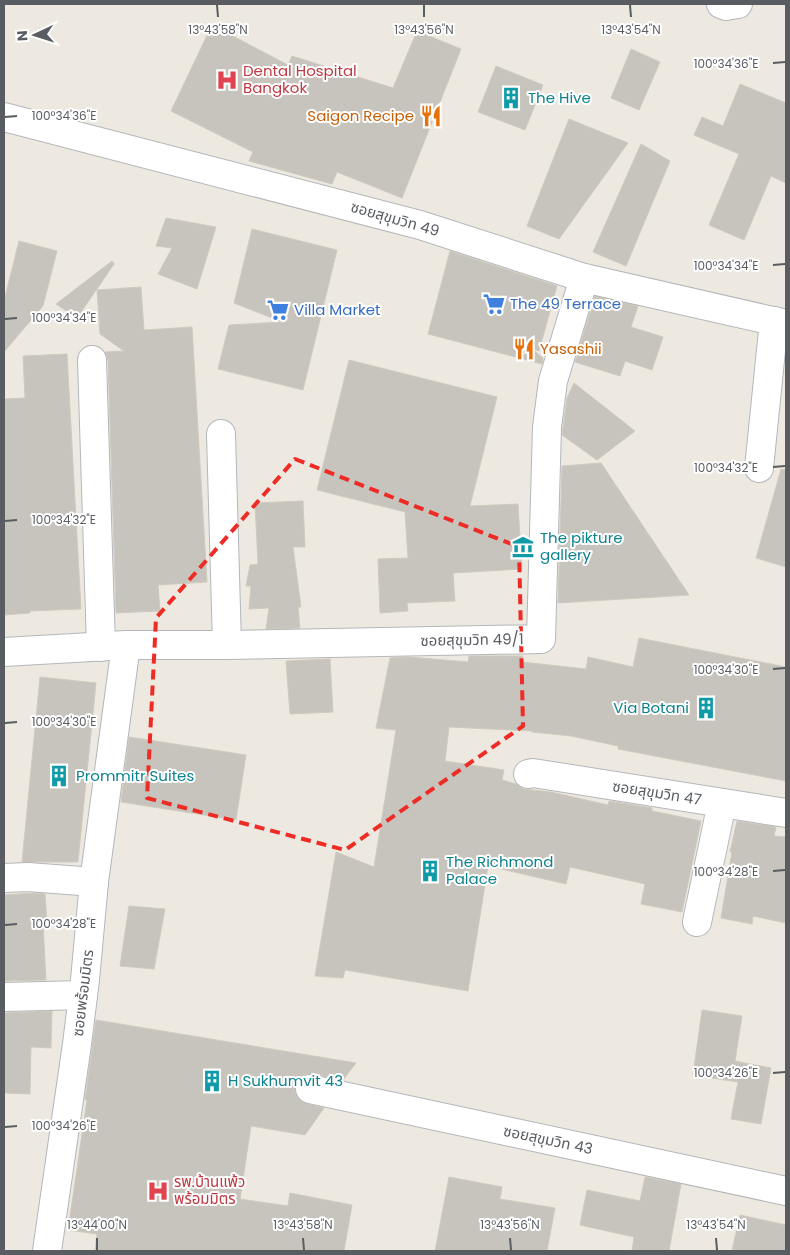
<svg xmlns="http://www.w3.org/2000/svg" width="790" height="1255" font-family="Poppins,'Noto Sans Thai',sans-serif">
<rect width="100%" height="100%" fill="#ede9e0"/>
<!-- building -->
<g fill="#c7c4bd" stroke="#d1cabe">
<path d="M212,25L288,65L292,56L393,88L417,31L461,49L402,198L337,172L332,184L249,161L253,152L171,111Z"/>
<path d="M631,49L660,62L639,110L611,98Z"/>
<path d="M496,66L543,85L525,130L478,112Z"/>
<path d="M740,84L786,103V183L771,176L744,240L709,225L739,154L694,135L702,117L723,126Z"/>
<path d="M569,119L628,143L559,239L527,226Z"/>
<path d="M641,144L670,161L626,266L593,252Z"/>
<path d="M166,218L216,227L197,289L158,274L172,248L156,246Z"/>
<path d="M252,229L337,250L303,390L218,369L229,325L282,322L234,303Z"/>
<path d="M19,241L57,251L43,306L4,352V301Z"/>
<path d="M450,251L557,286L539,351L531,348L543,358L542,364L428,334Z"/>
<path d="M112,261L114,264L77,318L56,304Z"/>
<path d="M141,287L144,330L192,327L207,582L158,585L160,611L116,613L108,360L105,352L124,351L100,334L97,290Z"/>
<path d="M595,296L638,306L631,327L663,337L652,370L625,361L620,376L575,362Z"/>
<path d="M67,354L81,609L30,611V613L4,615V399L25,398L23,356Z"/>
<path d="M349,360L497,397L470,506L518,504L522,569L453,573L455,601L407,603L408,611L380,613L378,559L408,558L405,512L317,490Z"/>
<path d="M574,383L635,431L597,460L562,435L567,398Z"/>
<path d="M601,463L689,595L558,603L562,466Z"/>
<path d="M781,469L786,470V567L756,558Z"/>
<path d="M303,501L305,547H293L301,607H298L300,628L266,629L269,608L249,609L251,586H246L250,565L258,564L255,503Z"/>
<path d="M639,638L786,667V781L618,749V746L571,736L532,732V731L449,727L445,761L504,770L502,780L516,784L523,789L551,792L608,805L609,801L652,808V811L701,821L682,912L641,904L645,884L570,867L566,884L488,866L468,991L345,970L343,978L315,976L336,852L374,867L396,730L376,728L390,658L409,657L468,662L469,656H523L522,662L586,669L588,657L633,667Z"/>
<path d="M330,659L333,712L290,714L286,661Z"/>
<path d="M40,677L96,683L78,862H22Z"/>
<path d="M129,737L246,755L236,820L121,802Z"/>
<path d="M737,821L776,827L774,836L786,837V923L753,916L752,924L721,918L732,852H730Z"/>
<path d="M34,893L45,894L47,923L43,924L46,980L4,981V895Z"/>
<path d="M129,906L165,909L154,969L120,966Z"/>
<path d="M702,1010L742,1016L735,1061L771,1068L761,1124L731,1119L738,1082L693,1075Z"/>
<path d="M52,1011L51,1048L31,1047L30,1094L4,1093V1013Z"/>
<path d="M96,1020L356,1063L343,1080L313,1074H305L298,1079L295,1085V1093L299,1100L307,1104L324,1108L305,1135L251,1126L240,1199L288,1206L290,1193L352,1205L344,1251H95L97,1234L68,1230L87,1100H85Z"/>
<path d="M449,1177L502,1187L500,1199L555,1208L547,1251H435Z"/>
<path d="M645,1177L681,1184L669,1251H632L634,1237L580,1225L587,1190L640,1201Z"/>
<path d="M740,1215L786,1225V1251H732Z"/>
</g>
<g fill="none" stroke-linecap="round" stroke-linejoin="round">
<!-- minor casing -->
<g stroke="#b3b7bb" stroke-width="30">
<g id="minor">
<path d="M721,4L726,6L738,4"/>
<path d="M4,117L420,225L584,278L786,324"/>
<path d="M92,360L101,647"/>
<path d="M221,434L227,645"/>
<path d="M759,468L774,321"/>
<path d="M4,652L126,645H227L541,639L547,427L553,381L584,278"/>
<path d="M528,774L533,773L786,813"/>
<path d="M4,878L28,877L94,882"/>
<path d="M697,922L722,803"/>
<path d="M4,997L83,995"/>
<path d="M310,1089L786,1191"/>
<path d="M47,1251L77,1044L85,980L94,882L126,645"/>
</g>
</g>
<!-- minor -->
<use href="#minor" stroke="#fff" stroke-width="28"/>
</g>
<!-- marked area -->
<path fill="none" stroke="#ee2b24" stroke-width="4" stroke-dasharray="10 6" stroke-linejoin="round" d="M295,459L519,547L523,726L345,850L147,798L156,618Z"/>
<!-- ticks -->
<path fill="none" stroke="#595d62" stroke-width="2" d="M217,5L218,17M424,5V17M630,5L631,17M773,63L785,62M5,117L17,116M773,265L785,264M5,319L17,318M773,467L785,466M5,521L17,520M773,669L785,668M5,723L17,722M773,871L785,870M5,925L17,924M773,1073L785,1072M5,1127L17,1126M97,1238V1250M303,1238L304,1250M510,1238L511,1250M716,1238L717,1250"/>
<!-- icons -->
<defs>
<g id="hospital-bare" transform="scale(1.725)"><path d="M-5-5h3v3.5h4V-5h3V5h-3V1.5h-4V5h-3Z" fill="#e0444e" stroke="#fff" stroke-width="2.5" paint-order="stroke"/></g>
<g id="building-bare" transform="scale(1.725)"><path d="M-4-6H4V6H1V3H-1V6H-4ZM-2.5-4.3h1.7v1.8h-1.7ZM.8-4.3h1.7v1.8H.8ZM-2.5-1h1.7V.8h-1.7ZM.8-1h1.7V.8H.8Z" fill="#0f9aa8" stroke="#fff" stroke-width="2.5" paint-order="stroke"/></g>
<g id="restaurant-bare" transform="scale(1.725)"><path d="M-5-6h1v4h1v-4h1v4h1v-4h1v5L-1.5 .5V6h-2V.5L-5-1ZM5-6V6H3V1.5H1.5Q1.5-4 5-6Z" fill="#e8710a" stroke="#fff" stroke-width="2.5" paint-order="stroke"/></g>
<g id="supermarket-bare" transform="scale(1.725)"><path d="M-6-5.5h2.5l.6 2H6L4.5 2H-2.5L-4.4-4H-6ZM-1.5 3.2a1.3 1.3 0 1 0 .1 0ZM3 3.2a1.3 1.3 0 1 0 .1 0Z" fill="#3f7fe0" stroke="#fff" stroke-width="2.5" paint-order="stroke"/></g>
<g id="museum-bare" transform="scale(1.725)"><path d="M0-6L6-3V-2H-6V-3ZM-5-1h2V3h-2ZM-1-1h2V3h-2ZM3-1h2V3H3ZM-6 4H6V6H-6Z" fill="#0f9aa8" stroke="#fff" stroke-width="2.5" paint-order="stroke"/></g>
</defs>
<g fill-rule="evenodd">
<use href="#hospital-bare" x="227" y="80"/>
<use href="#building-bare" x="511" y="98"/>
<use href="#restaurant-bare" x="431" y="116"/>
<use href="#supermarket-bare" x="494" y="304"/>
<use href="#supermarket-bare" x="278" y="310"/>
<use href="#restaurant-bare" x="524" y="349"/>
<use href="#museum-bare" x="523" y="547"/>
<use href="#building-bare" x="706" y="708"/>
<use href="#building-bare" x="59" y="776"/>
<use href="#building-bare" x="430" y="871"/>
<use href="#building-bare" x="212" y="1081"/>
<use href="#hospital-bare" x="158" y="1191"/>
</g>
<g text-anchor="middle" stroke-width="4" stroke-linejoin="round" paint-order="stroke">
<!-- health labels -->
<g font-size="15" fill="#be3a42" stroke="#fff" text-anchor="start">
<text x="243" y="76">Dental Hospital<tspan x="243" dy="17">Bangkok</tspan></text>
<text x="174" y="1187">รพ.บ้านแพ้ว<tspan x="174" dy="17">พร้อมมิตร</tspan></text>
</g>
<!-- culture labels -->
<g font-size="15" fill="#0d838f" stroke="#fff" text-anchor="start">
<text x="528" y="103">The Hive</text>
<text x="540" y="543">The pikture<tspan x="540" dy="17">gallery</tspan></text>
<text x="689" y="713" text-anchor="end">Via Botani</text>
<text x="76" y="781">Prommitr Suites</text>
<text x="446" y="867">The Richmond<tspan x="446" dy="17">Palace</tspan></text>
<text x="228" y="1086">H Sukhumvit 43</text>
</g>
<!-- food labels -->
<g font-size="15" fill="#c56008" stroke="#fff" text-anchor="end">
<text x="414" y="121">Saigon Recipe</text>
<text x="540" y="354" text-anchor="start">Yasashii</text>
</g>
<!-- street labels -->
<g font-size="15" fill="#595d62" stroke="#fff">
<text transform="translate(395 219) rotate(16)" y="5">ซอยสุขุมวิท 49</text>
<text transform="translate(472 640) rotate(-1)" y="5">ซอยสุขุมวิท 49/1</text>
<text transform="translate(657 793) rotate(9)" y="5">ซอยสุขุมวิท 47</text>
<text transform="translate(83 993) rotate(-83)" y="5">ซอยพร้อมมิตร</text>
<text transform="translate(548 1140) rotate(12)" y="5">ซอยสุขุมวิท 43</text>
</g>
<!-- shop labels -->
<g font-size="15" fill="#366cbe" stroke="#fff" text-anchor="start">
<text x="510" y="309">The 49 Terrace</text>
<text x="294" y="315">Villa Market</text>
</g>
</g>
<g font-size="12" text-anchor="middle" fill="#595d62" stroke="#fff" stroke-width="4" stroke-linejoin="round" paint-order="stroke">
<text x="218" y="34">13°43'58"N</text>
<text x="424" y="34">13°43'56"N</text>
<text x="631" y="34">13°43'54"N</text>
<text x="726" y="68">100°34'36"E</text>
<text x="64" y="120">100°34'36"E</text>
<text x="726" y="270">100°34'34"E</text>
<text x="64" y="322">100°34'34"E</text>
<text x="726" y="472">100°34'32"E</text>
<text x="64" y="524">100°34'32"E</text>
<text x="726" y="674">100°34'30"E</text>
<text x="64" y="726">100°34'30"E</text>
<text x="726" y="876">100°34'28"E</text>
<text x="64" y="928">100°34'28"E</text>
<text x="726" y="1077">100°34'26"E</text>
<text x="64" y="1130">100°34'26"E</text>
<text x="97" y="1229">13°44'00"N</text>
<text x="303" y="1229">13°43'58"N</text>
<text x="510" y="1229">13°43'56"N</text>
<text x="716" y="1229">13°43'54"N</text>
</g>
<!-- border -->
<rect width="790" height="1255" fill="none" stroke="#595d62" stroke-width="10"/>
<!-- north arrow -->
<g transform="translate(35 35) rotate(266)" stroke="#ffffff" stroke-width="4" paint-order="stroke">
<path d="M0-4L9 19L0 12L-9 19Z" fill="#595d62"/>
<text y="-8" font-size="14" font-weight="bold" text-anchor="middle" fill="#595d62">N</text>
</g>
</svg>
